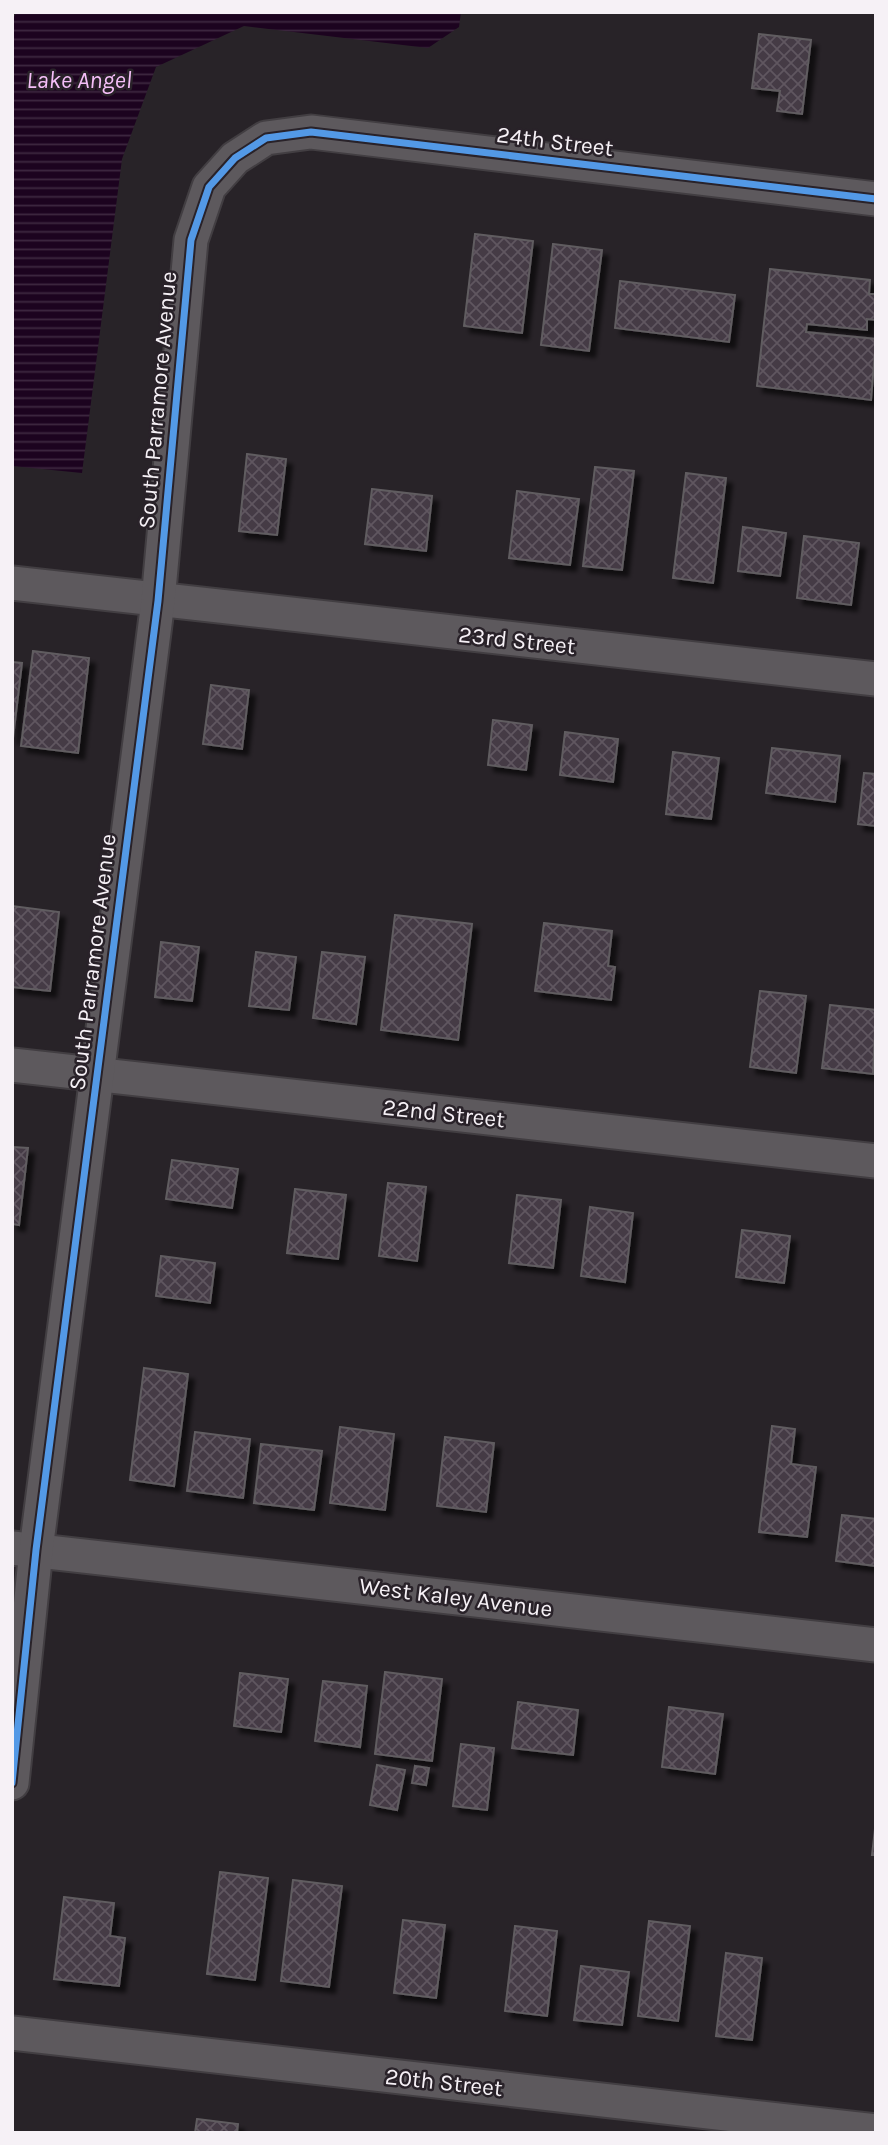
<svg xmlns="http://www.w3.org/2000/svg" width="888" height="2145" font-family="Karla,sans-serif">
<defs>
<pattern id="water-rules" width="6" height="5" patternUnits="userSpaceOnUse" patternTransform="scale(1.75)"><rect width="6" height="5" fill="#1c031f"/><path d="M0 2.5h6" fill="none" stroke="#3e2840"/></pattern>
<pattern id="building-cross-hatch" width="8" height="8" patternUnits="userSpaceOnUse" patternTransform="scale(1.75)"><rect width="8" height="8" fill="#443a45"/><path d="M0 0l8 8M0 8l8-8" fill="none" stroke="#605760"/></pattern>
<filter id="shadow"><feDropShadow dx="6" dy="6" stdDeviation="2" flood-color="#0009"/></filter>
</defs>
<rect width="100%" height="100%" fill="#282328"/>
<!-- water -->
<path fill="url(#water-rules)" d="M17,12H461L459,27L428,48L244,26L156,67L122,159L82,473L12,466V20Z"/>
<!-- building -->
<g fill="url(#building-cross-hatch)" stroke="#615d61" stroke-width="2" filter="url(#shadow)">
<path d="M759,34L811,40L802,114L777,111L780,91L752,88Z"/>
<path d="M475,234L533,241L522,333L464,326Z"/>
<path d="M553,244L602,250L589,351L541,345Z"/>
<path d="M770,269L870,280L869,294H876V320L867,319V330L807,324L806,332L876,339L871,400L757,386Z"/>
<path d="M620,281L735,295L729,342L615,328Z"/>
<path d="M247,454L286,459L277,535L239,531Z"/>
<path d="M595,467L634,471L622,570L583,566Z"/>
<path d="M686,473L726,478L713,583L673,578Z"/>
<path d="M372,489L432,496L426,551L365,544Z"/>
<path d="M517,491L579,499L570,565L509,558Z"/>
<path d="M743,527L786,533L780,576L738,571Z"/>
<path d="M804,536L859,543L851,605L797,598Z"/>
<path d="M33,651L89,658L78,753L21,746Z"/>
<path d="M12,662L22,663L13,738H12Z"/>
<path d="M211,685L249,690L242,749L203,744Z"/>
<path d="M493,720L532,725L526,770L488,765Z"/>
<path d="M565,732L618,739L613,782L560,775Z"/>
<path d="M772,748L840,756L835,802L766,793Z"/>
<path d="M673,752L719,758L711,819L666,814Z"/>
<path d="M864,773L876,774V826L858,824Z"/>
<path d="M12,906L59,912L50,991L12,987Z"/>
<path d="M395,915L472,924L458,1040L381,1030Z"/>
<path d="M544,923L612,931L608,966L615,967L611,1000L535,991Z"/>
<path d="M161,942L199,947L192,1001L155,997Z"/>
<path d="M256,952L296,957L289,1010L249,1006Z"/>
<path d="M322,952L365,957L356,1024L313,1018Z"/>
<path d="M760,991L806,996L796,1073L750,1067Z"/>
<path d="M830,1005L876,1010L873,1074L822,1068Z"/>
<path d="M12,1147L28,1148L19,1225L12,1224Z"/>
<path d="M172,1160L238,1169L232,1208L166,1199Z"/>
<path d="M388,1183L426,1187L417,1261L379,1256Z"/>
<path d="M295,1189L346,1195L338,1259L287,1253Z"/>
<path d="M517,1195L561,1200L553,1268L509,1263Z"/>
<path d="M590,1207L633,1213L625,1282L581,1276Z"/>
<path d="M742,1230L790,1236L784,1283L736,1277Z"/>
<path d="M161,1256L215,1263L210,1303L156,1296Z"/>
<path d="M144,1368L188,1374L174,1486L130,1480Z"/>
<path d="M772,1426L795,1429L791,1464L816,1467L807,1537L759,1532Z"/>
<path d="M340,1427L394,1434L385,1510L330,1503Z"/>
<path d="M195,1432L250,1439L243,1498L187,1491Z"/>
<path d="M445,1437L494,1443L486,1512L437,1506Z"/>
<path d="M261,1444L322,1451L314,1510L254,1503Z"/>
<path d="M842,1515L876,1519V1566L836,1561Z"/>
<path d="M385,1672L442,1679L432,1761L375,1754Z"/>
<path d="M240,1673L288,1679L281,1732L234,1726Z"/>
<path d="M323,1681L367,1686L360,1747L315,1741Z"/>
<path d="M518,1702L578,1710L573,1755L512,1748Z"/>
<path d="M669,1707L723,1714L715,1774L662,1767Z"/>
<path d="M461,1744L494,1748L487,1810L453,1806Z"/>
<path d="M377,1765L405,1770L397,1810L370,1805Z"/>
<path d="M415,1766L429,1768L426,1785L412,1783Z"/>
<path d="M876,1820V1855H872Z"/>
<path d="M220,1872L268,1878L255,1980L207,1974Z"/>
<path d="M293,1880L342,1886L329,1987L281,1981Z"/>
<path d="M64,1897L114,1903L110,1936L125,1938L119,1986L54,1979Z"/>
<path d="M403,1920L445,1925L436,1998L394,1993Z"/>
<path d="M649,1921L690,1926L678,2021L638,2016Z"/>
<path d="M515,1926L557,1931L547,2016L505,2011Z"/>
<path d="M726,1953L762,1958L752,2040L716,2036Z"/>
<path d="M581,1966L629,1972L622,2025L574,2020Z"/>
<path d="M197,2119L238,2124L237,2133H195Z"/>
</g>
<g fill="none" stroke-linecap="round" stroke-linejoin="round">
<!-- minor casing -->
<g stroke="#423e42" stroke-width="37">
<g id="minor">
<path d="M12,583L876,679"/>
<path d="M12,1065L876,1161"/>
<path d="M12,1548L876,1645"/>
<path d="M12,1783L36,1550L158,601L191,240L209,187L235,158L266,138L311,132L876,199"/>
<path d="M12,2033L876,2131"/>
</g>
</g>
<!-- minor -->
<use href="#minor" stroke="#5d595d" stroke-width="33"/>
<!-- cycleway casing -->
<g stroke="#292229" stroke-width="11">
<path id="cycleway" d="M12,1783L36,1550L158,601L191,240L209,187L235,158L266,138L311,132L876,199"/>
</g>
<!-- cycleway -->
<use href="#cycleway" stroke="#5399e6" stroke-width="7"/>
</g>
<g text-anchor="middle" stroke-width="5" stroke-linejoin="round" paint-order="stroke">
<!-- street labels -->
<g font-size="23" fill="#f6f1f6" stroke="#292229">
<text transform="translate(555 141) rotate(7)" y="8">24th Street</text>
<text transform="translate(157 400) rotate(-85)" y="8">South Parramore Avenue</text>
<text transform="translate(517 640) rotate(6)" y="8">23rd Street</text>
<text transform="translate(92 962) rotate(-83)" y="8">South Parramore Avenue</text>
<text transform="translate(444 1113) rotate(6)" y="8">22nd Street</text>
<text transform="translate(456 1597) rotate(7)" y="8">West Kaley Avenue</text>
<text transform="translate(444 2082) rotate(6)" y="8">20th Street</text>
</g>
<!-- water labels -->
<g font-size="24" font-style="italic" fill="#f5bff8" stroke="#292229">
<text x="79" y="88">Lake Angel</text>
</g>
</g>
<!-- border -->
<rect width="888" height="2145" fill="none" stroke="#f6f1f6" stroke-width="28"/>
</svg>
